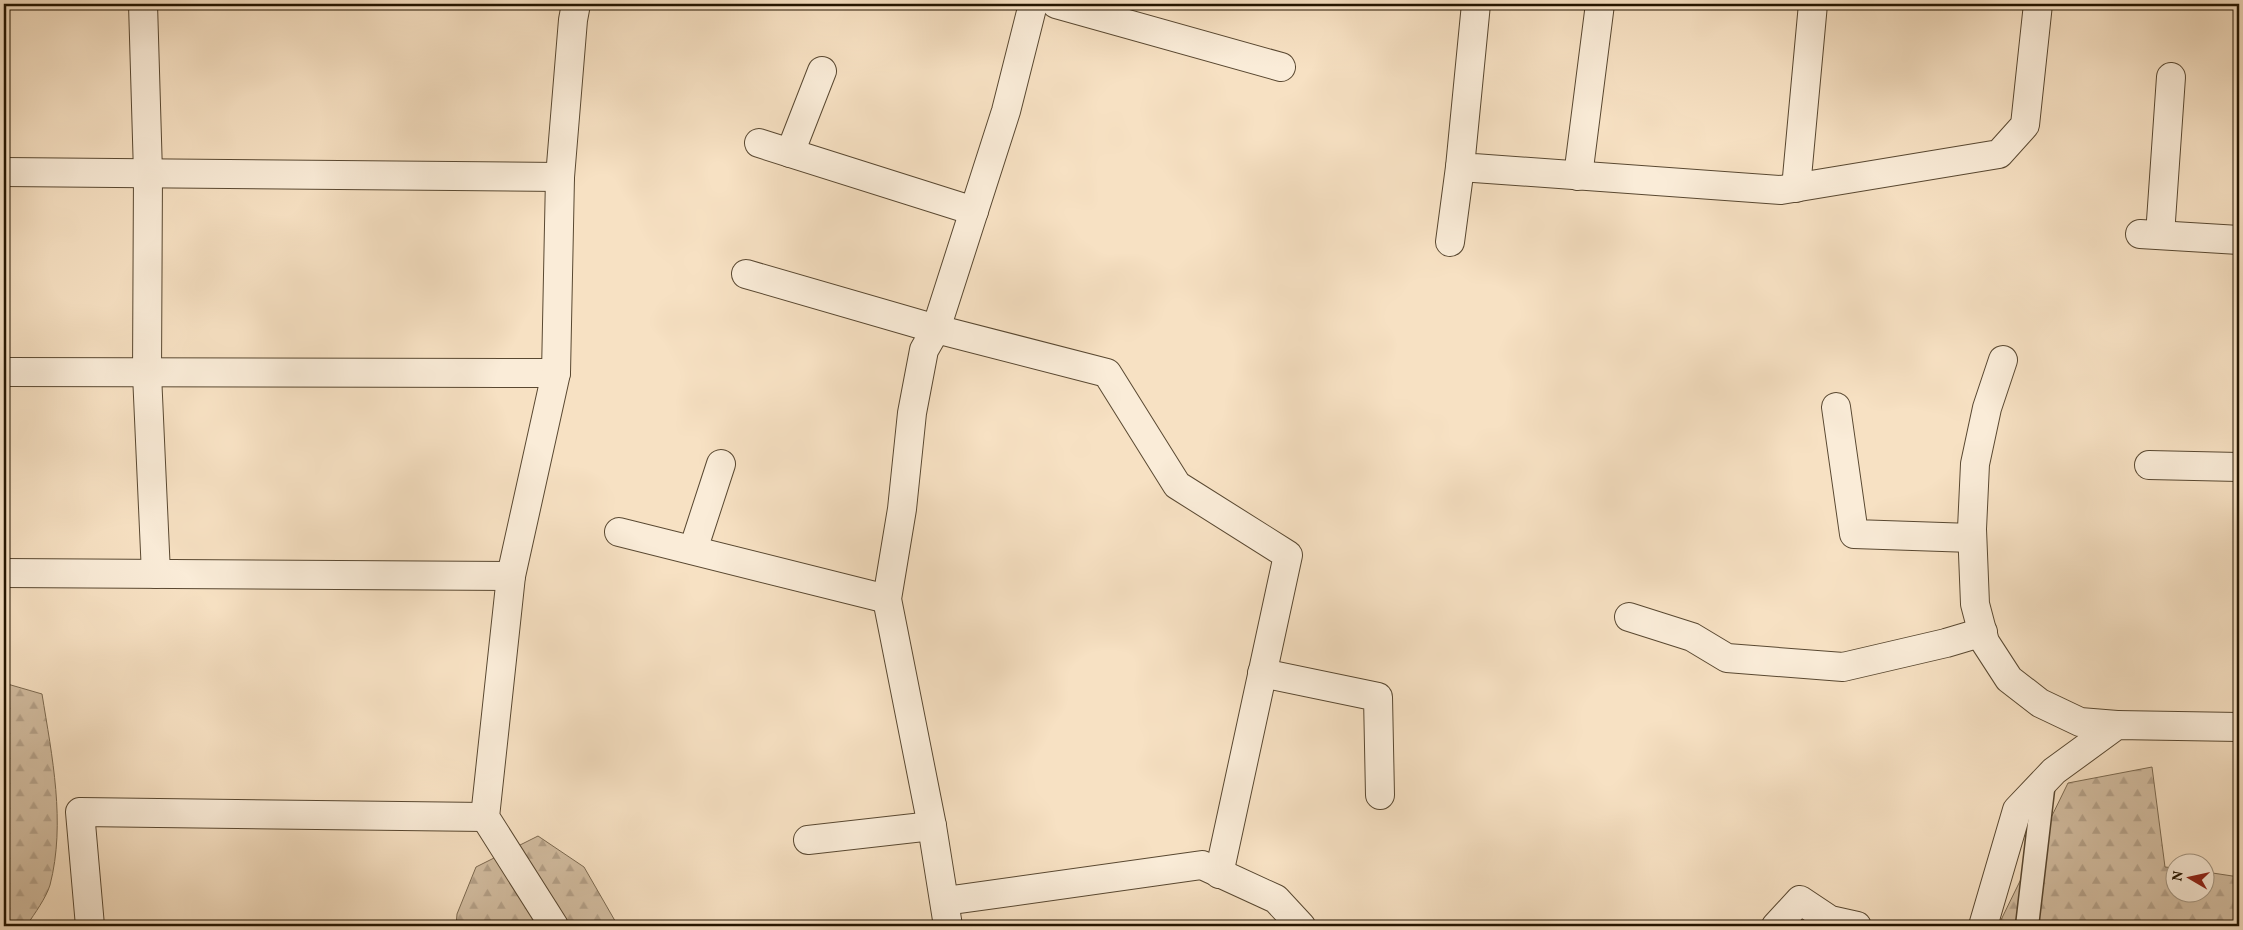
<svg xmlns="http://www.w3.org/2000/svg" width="2243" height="930" font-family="Vollkorn,serif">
<defs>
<pattern id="forest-firs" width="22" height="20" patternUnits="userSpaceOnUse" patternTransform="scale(1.25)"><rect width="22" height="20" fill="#d3bea2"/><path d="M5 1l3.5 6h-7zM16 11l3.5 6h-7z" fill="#b5a28a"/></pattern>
</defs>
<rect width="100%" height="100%" fill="#f7e1c3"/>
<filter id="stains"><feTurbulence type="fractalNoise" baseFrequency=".004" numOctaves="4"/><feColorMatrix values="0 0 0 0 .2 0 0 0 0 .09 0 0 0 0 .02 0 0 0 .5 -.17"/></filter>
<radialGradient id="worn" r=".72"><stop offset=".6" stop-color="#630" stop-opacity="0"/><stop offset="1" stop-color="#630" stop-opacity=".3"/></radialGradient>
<!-- forest -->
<g fill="url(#forest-firs)" stroke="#7c6a51">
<path d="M4,683L42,694C52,756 66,823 50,885C46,898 35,913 27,925L4,926Z"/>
<path d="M2152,767L2165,867L2175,868L2176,892H2206V872L2239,877V926H1998L2068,783Z"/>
<path d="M538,836L584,867L618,926H456L457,914L476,867Z"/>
</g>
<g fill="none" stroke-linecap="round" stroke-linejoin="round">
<!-- service casing -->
<g stroke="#594831" stroke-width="25">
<path id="service" d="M2027,926L2044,781"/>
</g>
<!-- minor casing -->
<g stroke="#594831" stroke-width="30">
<g id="minor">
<path d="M143,4L148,173L147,374L156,574"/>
<path d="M1056,4L1281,67"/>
<path d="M1476,4L1460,167L1781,190L1999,154L2025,125L2038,4"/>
<path d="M759,143L974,211"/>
<path d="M790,153L822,71"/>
<path d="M4,172L560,177"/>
<path d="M1578,176L1600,4"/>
<path d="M1796,188L1813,4"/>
<path d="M2140,234L2239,240"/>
<path d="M2160,235L2171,77"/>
<path d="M1450,242L1460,167"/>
<path d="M746,274L936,329L1107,373L1177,485L1288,555L1219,874"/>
<path d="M2003,360L1987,408L1975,464L1972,529L1975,604L1985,642L2009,679L2040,703L2080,722L2117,725"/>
<path d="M4,372L556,373"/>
<path d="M1836,407L1854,534L1972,538"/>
<path d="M2149,465L2239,467"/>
<path d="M619,532L887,599"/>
<path d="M693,550L721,464"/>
<path d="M4,573L511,576"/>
<path d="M1629,617L1692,637L1727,658L1843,667L1946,643L1983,632"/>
<path d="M1262,673L1378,697L1380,795"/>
<path d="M808,840L932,826"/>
<path d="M945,901L1202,865L1276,899L1301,926"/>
<path d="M90,926L80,812L485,817"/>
<path d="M554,926L485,817L511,576L556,373L560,177L573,20L576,4"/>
<path d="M948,926L932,826L887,599L902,509L912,413L924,350L936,329L1006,111L1033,4"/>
<path d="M1776,926L1800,900L1830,920L1857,926"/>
<path d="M1983,926L2017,810L2054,771L2117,725L2239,727"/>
</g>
</g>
<!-- service -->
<use href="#service" stroke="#faecd8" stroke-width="22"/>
<!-- minor -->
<use href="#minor" stroke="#faecd8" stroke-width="28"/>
</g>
<!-- margin -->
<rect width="2243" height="930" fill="none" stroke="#f7e1c3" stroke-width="20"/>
<rect x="5" y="5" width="2233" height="920" fill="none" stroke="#241500" stroke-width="2.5"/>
<rect x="10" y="10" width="2223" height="910" fill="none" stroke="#241500"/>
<!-- north arrow -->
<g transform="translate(2190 878) rotate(279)"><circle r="24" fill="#faecd8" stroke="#a49682"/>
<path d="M0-4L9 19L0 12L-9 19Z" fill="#8f2418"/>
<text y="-8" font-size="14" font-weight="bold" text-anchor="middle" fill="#241500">N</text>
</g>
<rect width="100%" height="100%" filter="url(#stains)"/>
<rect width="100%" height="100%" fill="url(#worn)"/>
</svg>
